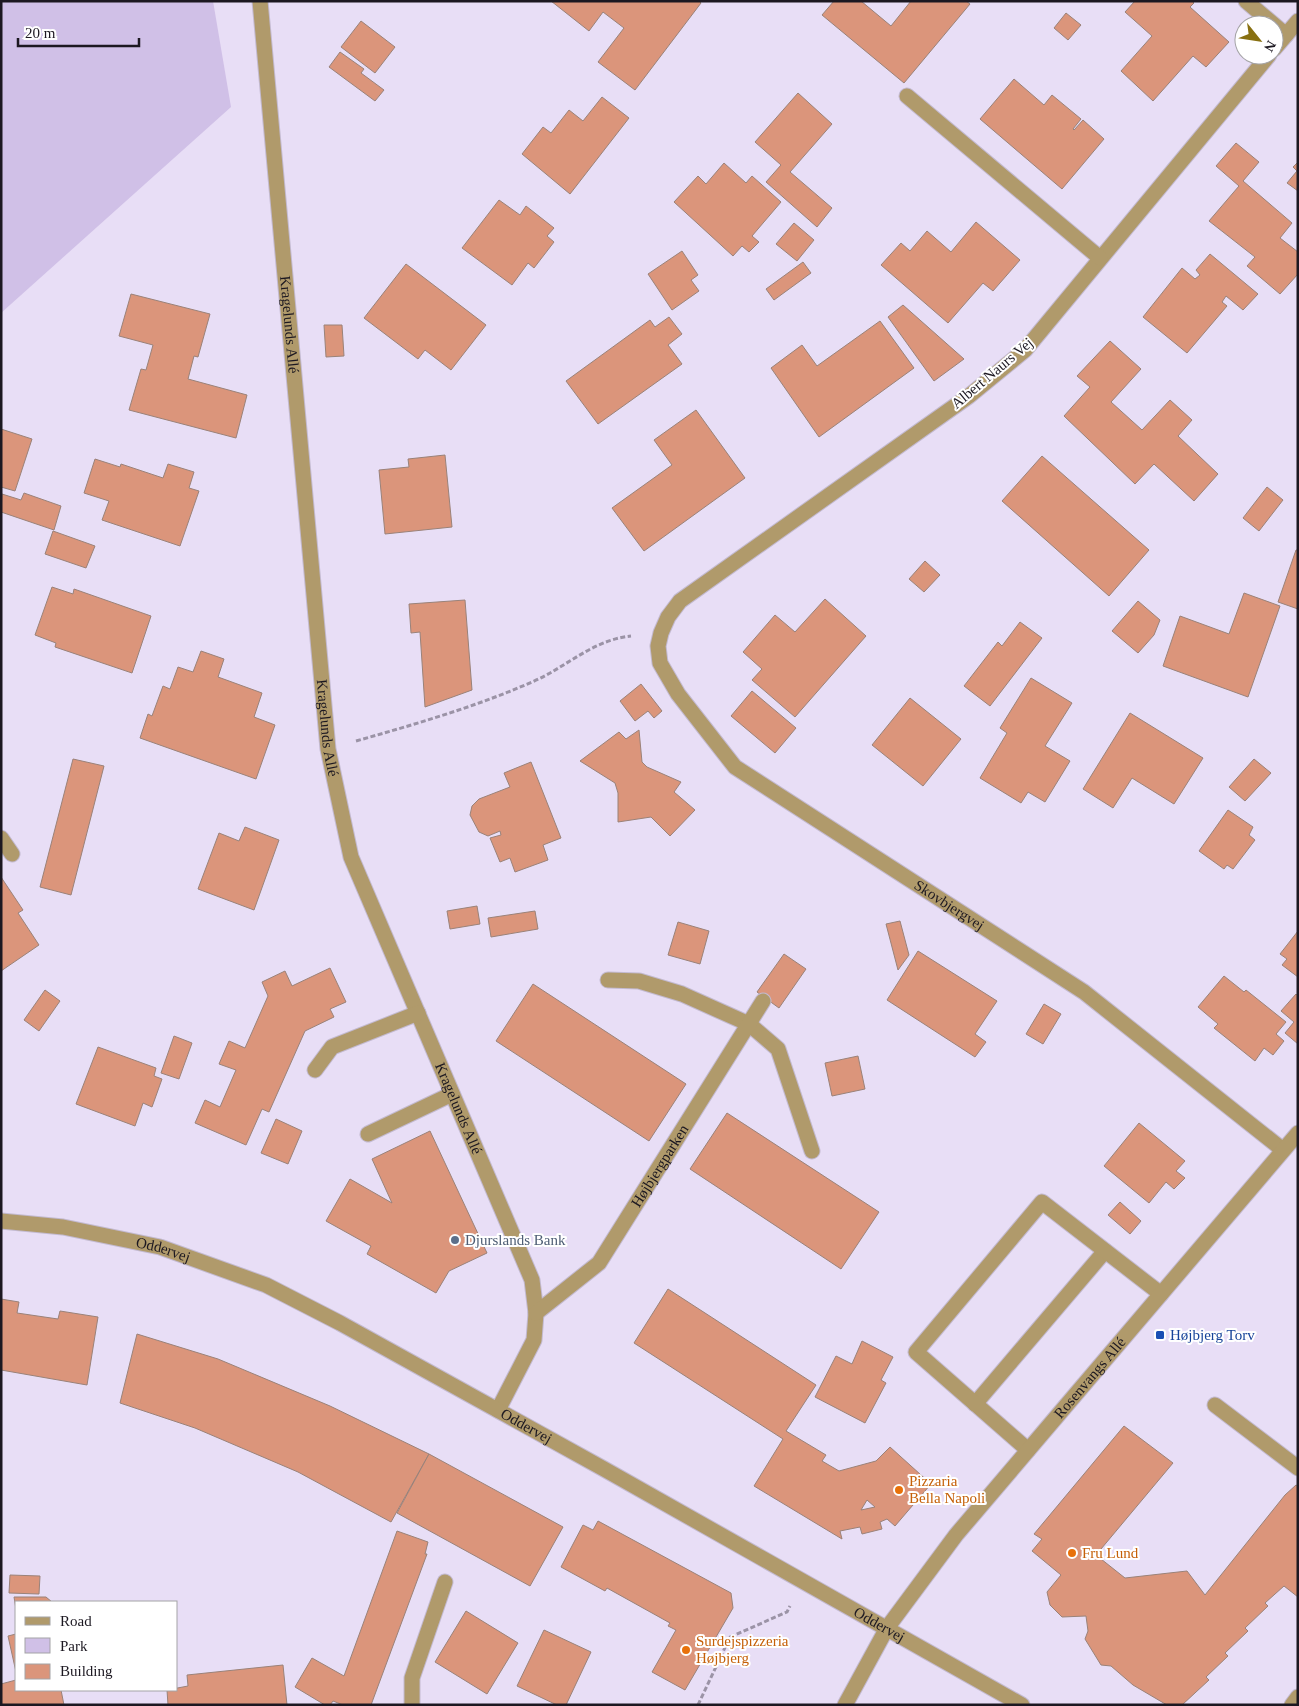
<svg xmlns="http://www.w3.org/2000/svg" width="1299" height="1706" font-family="Georgia,serif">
<rect width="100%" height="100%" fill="#e8def6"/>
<!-- green -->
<path fill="#d0c0e7" d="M1,1H213L231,107L1,313Z"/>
<!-- building -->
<g fill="#db957b" stroke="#9a8279" fill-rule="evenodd">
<path d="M551,1H699L701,3L635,90L598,62L624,28L603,12L589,31Z"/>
<path d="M834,1H861L891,26L911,1H966L970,4L904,83L822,15Z"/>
<path d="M1135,1H1192L1194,3L1190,7L1229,42L1206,67L1193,56L1153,101L1121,71L1152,36L1125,12Z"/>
<path d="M1066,13L1081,25L1068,40L1054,28Z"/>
<path d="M361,21L395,47L375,73L341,47Z"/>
<path d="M340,52L364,69L361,73L384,90L375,101L329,67Z"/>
<path d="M1014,79L1044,105L1052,95L1081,119L1073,129L1074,130L1083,120L1104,139L1062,189L980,119Z"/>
<path d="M798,93L832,124L790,172L832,208L817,227L766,182L781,165L755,142Z"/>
<path d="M602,97L629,118L570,194L522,154L543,127L551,133L569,110L583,121Z"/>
<path d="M1236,143L1259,162L1243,181L1292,223L1280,238L1298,252V274L1280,294L1247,266L1255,257L1209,221L1239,186L1216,166Z"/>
<path d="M1298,162V191L1287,183L1297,171L1293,167Z"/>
<path d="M724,163L746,183L752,176L781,202L752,236L759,242L749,252L742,246L733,256L674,202L698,176L706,184Z"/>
<path d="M499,200L520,215L526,206L554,228L547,236L554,242L534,268L528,263L512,285L462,248Z"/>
<path d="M976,222L1020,260L993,291L983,283L948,323L881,265L901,243L910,251L927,231L951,252Z"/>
<path d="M794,223L814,240L797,261L776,244Z"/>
<path d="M682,251L698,275L691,280L699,291L672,310L648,274Z"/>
<path d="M1210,254L1258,294L1243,310L1226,296L1222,302L1227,306L1187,353L1143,317L1182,268L1195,279L1200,275L1196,270Z"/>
<path d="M803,262L811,273L774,300L766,289Z"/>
<path d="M406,264L486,325L451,370L425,350L418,359L364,318Z"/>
<path d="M131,294L210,314L198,357L194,356L188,379L247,395L236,438L129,410L141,369L146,370L153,345L119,336Z"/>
<path d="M903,305L964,359L934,381L888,317Z"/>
<path d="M669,317L682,334L668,345L682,364L598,424L566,381L650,320L655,327Z"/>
<path d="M880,321L914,368L819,437L771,368L802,345L817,366Z"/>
<path d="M324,325H342L344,356L326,357Z"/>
<path d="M1110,341L1141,369L1111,402L1142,430L1170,400L1192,420L1178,436L1218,474L1194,501L1154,464L1135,484L1064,416L1090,387L1077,376Z"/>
<path d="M696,410L745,478L644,551L612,508L672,465L654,440Z"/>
<path d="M1,429L32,439L15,491L1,487Z"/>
<path d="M445,455L452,527L385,534L379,470L409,467L408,459Z"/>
<path d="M1042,456L1149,550L1109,596L1002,501Z"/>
<path d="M95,459L120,467L121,464L163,478L168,464L194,472L189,488L199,491L180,546L102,520L109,501L84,493Z"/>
<path d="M1267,487L1283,500L1259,531L1243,518Z"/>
<path d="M24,493L61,506L54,530L1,512L2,494L21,500Z"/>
<path d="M53,531L95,546L86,568L45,554Z"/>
<path d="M1296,550H1298V609L1278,602Z"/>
<path d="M925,561L940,575L924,592L909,579Z"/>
<path d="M52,587L73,594L74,589L151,616L132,673L55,647L56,643L35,635Z"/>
<path d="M1244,593L1280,606L1248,697L1163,666L1180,616L1229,634Z"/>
<path d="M825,599L866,636L795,717L752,680L762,669L743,652L775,615L795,632Z"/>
<path d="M465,600L472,690L425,707L420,632L411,633L409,604Z"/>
<path d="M1138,601L1160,620L1154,635L1138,653L1112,631Z"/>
<path d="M1020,622L1042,638L990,706L964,686L998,642L1002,646Z"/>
<path d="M201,651L224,659L218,677L262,693L254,717L275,725L256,779L140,738L148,714L152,716L163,686L170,689L178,667L193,672Z"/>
<path d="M1031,678L1072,703L1045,746L1070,761L1045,802L1028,792L1021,803L980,778L1007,733L1000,728Z"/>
<path d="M641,684L662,711L654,718L648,711L635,721L620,701Z"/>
<path d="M752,691L796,728L775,753L731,716Z"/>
<path d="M910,698L961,739L923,786L872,745Z"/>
<path d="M1130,713L1203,758L1174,804L1132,778L1113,808L1083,789Z"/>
<path d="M639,730L642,762L647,767L681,782L674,792L695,810L670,836L651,817L618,822V793L615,783L580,761L619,732L626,739Z"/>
<path d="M73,759L104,766L71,895L40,887Z"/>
<path d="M1254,759L1271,773L1245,801L1229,787Z"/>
<path d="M531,762L561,838L543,845L548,860L515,872L510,858L500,862L490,838L501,835L500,831L488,836L479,832L470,815L472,806L479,799L510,787L504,773Z"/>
<path d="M1228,810L1253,827L1249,835L1255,840L1233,869L1227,865L1224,869L1199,851Z"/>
<path d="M245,827L279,840L254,910L198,889L219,833L239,841Z"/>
<path d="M1,877L23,910L18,913L39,945L1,971Z"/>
<path d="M477,906L480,924L450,929L447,911Z"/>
<path d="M535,911L538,929L491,937L488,918Z"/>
<path d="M900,921L909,955L898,970L886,924Z"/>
<path d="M678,922L709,931L700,964L668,955Z"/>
<path d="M1298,931V977L1282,965L1287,959L1280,954Z"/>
<path d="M918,951L997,1001L975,1034L986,1042L975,1057L887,1000Z"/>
<path d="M784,954L806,969L779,1008L757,992Z"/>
<path d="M330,968L346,1002L330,1009L334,1017L305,1031L269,1112L262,1109L246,1145L195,1123L205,1100L220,1107L236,1070L219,1064L229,1041L245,1048L268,996L262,982L285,971L292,986Z"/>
<path d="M1224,976L1244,992L1246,990L1286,1022L1276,1034L1284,1041L1273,1055L1264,1048L1255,1061L1214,1028L1218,1024L1198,1007Z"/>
<path d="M533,984L686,1084L649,1141L496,1041Z"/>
<path d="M45,990L60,1001L39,1031L24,1020Z"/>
<path d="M1296,994L1298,996V1044L1285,1033L1294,1022L1281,1011Z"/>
<path d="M1044,1004L1061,1014L1043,1044L1026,1034Z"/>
<path d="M174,1036L192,1043L179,1079L161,1073Z"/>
<path d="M98,1047L156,1068L154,1076L162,1079L152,1107L143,1103L135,1126L76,1104Z"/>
<path d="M858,1056L865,1089L832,1096L825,1063Z"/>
<path d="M727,1113L879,1212L841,1269L690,1169Z"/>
<path d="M276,1119L302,1131L288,1164L261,1153Z"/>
<path d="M1139,1123L1185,1161L1176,1171L1185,1178L1174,1189L1166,1182L1149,1203L1104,1166Z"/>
<path d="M430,1131L487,1253L449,1271L436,1293L367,1254L371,1246L326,1221L350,1179L392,1203L372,1159Z"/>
<path d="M1120,1202L1141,1221L1130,1234L1108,1215Z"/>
<path d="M668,1289L816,1385L786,1431L826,1455L822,1461L839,1471L876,1461L890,1447L931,1484L895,1526L887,1519L880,1522L882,1529L862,1534L860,1527L840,1531L842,1539L754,1486L783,1439L634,1343ZM867,1500L875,1507L861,1510Z"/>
<path d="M1,1299L19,1302L17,1313L58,1319L60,1311L98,1317L87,1385L1,1370Z"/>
<path d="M137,1334L218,1359L330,1406L429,1454L391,1522L298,1472L195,1428L120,1403Z"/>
<path d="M862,1341L893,1357L881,1380L886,1383L865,1423L815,1397L836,1356L852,1364Z"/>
<path d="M1124,1426L1173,1463L1096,1555L1125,1578L1187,1571L1205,1595L1285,1495L1296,1485L1298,1486V1597L1284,1586L1265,1603L1268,1606L1245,1628L1248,1631L1225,1653L1228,1656L1206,1677L1209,1680L1182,1705H1167L1133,1685L1111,1666L1101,1665L1085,1639L1088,1631L1086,1616L1062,1617L1050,1605L1047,1592L1061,1575L1032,1551L1042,1539L1034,1534Z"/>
<path d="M429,1454L563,1527L530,1586L397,1513Z"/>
<path d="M598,1521L731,1593L733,1608L685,1690L652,1672L676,1630L668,1626L670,1623L607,1588L605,1591L561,1567L583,1525L593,1530Z"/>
<path d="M397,1531L428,1542L425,1554H427L371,1705H343L333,1701L330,1705H325L295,1687L312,1658L344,1676Z"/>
<path d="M10,1575L40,1576L39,1594L9,1593Z"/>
<path d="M14,1597H46L52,1602H16V1609Z"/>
<path d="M466,1611L518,1643L487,1694L435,1662Z"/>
<path d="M544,1630L591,1652L566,1705H557L517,1686Z"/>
<path d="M16,1634V1672L8,1636Z"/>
<path d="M283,1665L287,1705H168L167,1690L188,1686L187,1675Z"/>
<path d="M16,1680V1690H61L64,1705H1V1684Z"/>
</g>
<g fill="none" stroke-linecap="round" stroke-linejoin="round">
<!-- minor casing -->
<g stroke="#c3bad0" stroke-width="17">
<g id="minor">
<path id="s1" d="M260,1L328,749L351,857L532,1280L536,1313L534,1340L498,1410"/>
<path d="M1246,1L1286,35"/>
<path d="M1274,49L1298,21"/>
<path id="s2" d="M1269,55L1025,350L969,396L680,601L668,617L661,633L658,646L660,663L678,694L735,767L1084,992L1283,1150"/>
<path d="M907,96L1100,258"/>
<path d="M1,838L12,854"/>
<path d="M608,980L639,981L682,994L749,1024L778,1049L812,1151"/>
<path d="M315,1070L332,1047L418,1013"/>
<path d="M368,1134L452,1094"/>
<path id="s3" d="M1,1221L63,1227L160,1247L266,1285L340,1323L604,1469L1022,1705"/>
<path id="s4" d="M536,1313L599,1263L763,1001"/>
<path d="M975,1404L1105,1251"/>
<path d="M1215,1405L1298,1468"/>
<path d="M1028,1450L916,1352L1042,1202L1161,1294"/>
<path d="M412,1705V1678L445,1582"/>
<path id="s5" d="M845,1705L887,1628L956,1535L1298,1133"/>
<path d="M1292,1705L1298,1697"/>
</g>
</g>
<!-- path -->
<g stroke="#9b93a6" stroke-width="3" stroke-dasharray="5 2.5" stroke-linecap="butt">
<path d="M356,741C416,724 475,707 532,682C567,667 592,640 631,636"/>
<path d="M698,1705L730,1637L787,1612L790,1606"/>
</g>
<!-- minor -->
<use href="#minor" stroke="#b09a6b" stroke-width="15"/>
</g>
<!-- markers -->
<circle fill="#5c6f8a" stroke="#fff" stroke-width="2" cx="455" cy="1240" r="5"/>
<rect fill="#1a4fb4" stroke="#fff" stroke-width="2" x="1155" y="1330" width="10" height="10" rx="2.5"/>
<g fill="#e8710a" stroke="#fff" stroke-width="2">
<circle cx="899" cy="1490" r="5"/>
<circle cx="1072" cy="1553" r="5"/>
<circle cx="686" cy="1650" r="5"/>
</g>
<g text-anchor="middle" stroke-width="4" stroke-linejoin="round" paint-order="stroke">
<!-- street labels -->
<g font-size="15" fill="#1c1821" stroke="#fff">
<text dy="5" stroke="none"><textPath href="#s1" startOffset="325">Kragelunds Allé</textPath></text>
<text transform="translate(992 373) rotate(-40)" y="5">Albert Naurs Vej</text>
<text dy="5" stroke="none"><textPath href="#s1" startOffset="730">Kragelunds Allé</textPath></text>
<text dy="5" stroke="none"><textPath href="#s2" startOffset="1261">Skovbjergvej</textPath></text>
<text dy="5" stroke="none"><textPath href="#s1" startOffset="1135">Kragelunds Allé</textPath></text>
<text dy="5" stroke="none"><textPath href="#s4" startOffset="195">Højbjergparken</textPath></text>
<text dy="5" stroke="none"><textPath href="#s3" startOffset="165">Oddervej</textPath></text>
<text dy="5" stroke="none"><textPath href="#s5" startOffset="410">Rosenvangs Allé</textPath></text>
<text dy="5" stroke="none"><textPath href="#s3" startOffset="570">Oddervej</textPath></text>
<text dy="5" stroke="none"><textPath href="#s3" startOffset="975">Oddervej</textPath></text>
</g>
<!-- service labels -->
<g font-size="15" fill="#4e5e75" stroke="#fff" text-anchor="start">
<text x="465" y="1245">Djurslands Bank</text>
</g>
<!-- transit labels -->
<g font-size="15" fill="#164399" stroke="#fff" text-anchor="start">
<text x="1170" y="1340">Højbjerg Torv</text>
</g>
<!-- food labels -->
<g font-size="15" fill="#c56008" stroke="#fff" text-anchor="start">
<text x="909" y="1486">Pizzaria<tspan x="909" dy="17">Bella Napoli</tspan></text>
<text x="1082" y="1558">Fru Lund</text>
<text x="696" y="1646">Surdejspizzeria<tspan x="696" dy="17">Højbjerg</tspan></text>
</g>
</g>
<!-- border -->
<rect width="1299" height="1706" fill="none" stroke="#1c1821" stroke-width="5"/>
<!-- legend -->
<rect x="15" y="1601" width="162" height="90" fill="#ffffff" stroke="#a4a3a6"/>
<rect x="25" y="1617" width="25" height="8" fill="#b09a6b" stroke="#a4a3a6"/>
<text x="60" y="1626" font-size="15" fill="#1c1821">Road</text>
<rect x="25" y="1638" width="25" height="15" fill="#d0c0e7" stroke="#a4a3a6"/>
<text x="60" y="1651" font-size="15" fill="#1c1821">Park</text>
<rect x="25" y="1664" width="25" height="15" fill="#db957b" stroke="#a4a3a6"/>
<text x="60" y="1676" font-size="15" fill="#1c1821">Building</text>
<!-- north arrow -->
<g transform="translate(1259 40) rotate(120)"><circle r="24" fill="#ffffff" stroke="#a4a3a6"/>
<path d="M0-4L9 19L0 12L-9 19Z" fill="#887011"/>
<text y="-8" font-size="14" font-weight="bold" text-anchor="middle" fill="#1c1821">N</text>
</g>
<!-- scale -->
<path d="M18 38v8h121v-8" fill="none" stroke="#1c1821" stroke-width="2.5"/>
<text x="25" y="38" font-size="15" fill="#1c1821" stroke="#ffffff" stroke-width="4" paint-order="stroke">20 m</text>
</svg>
